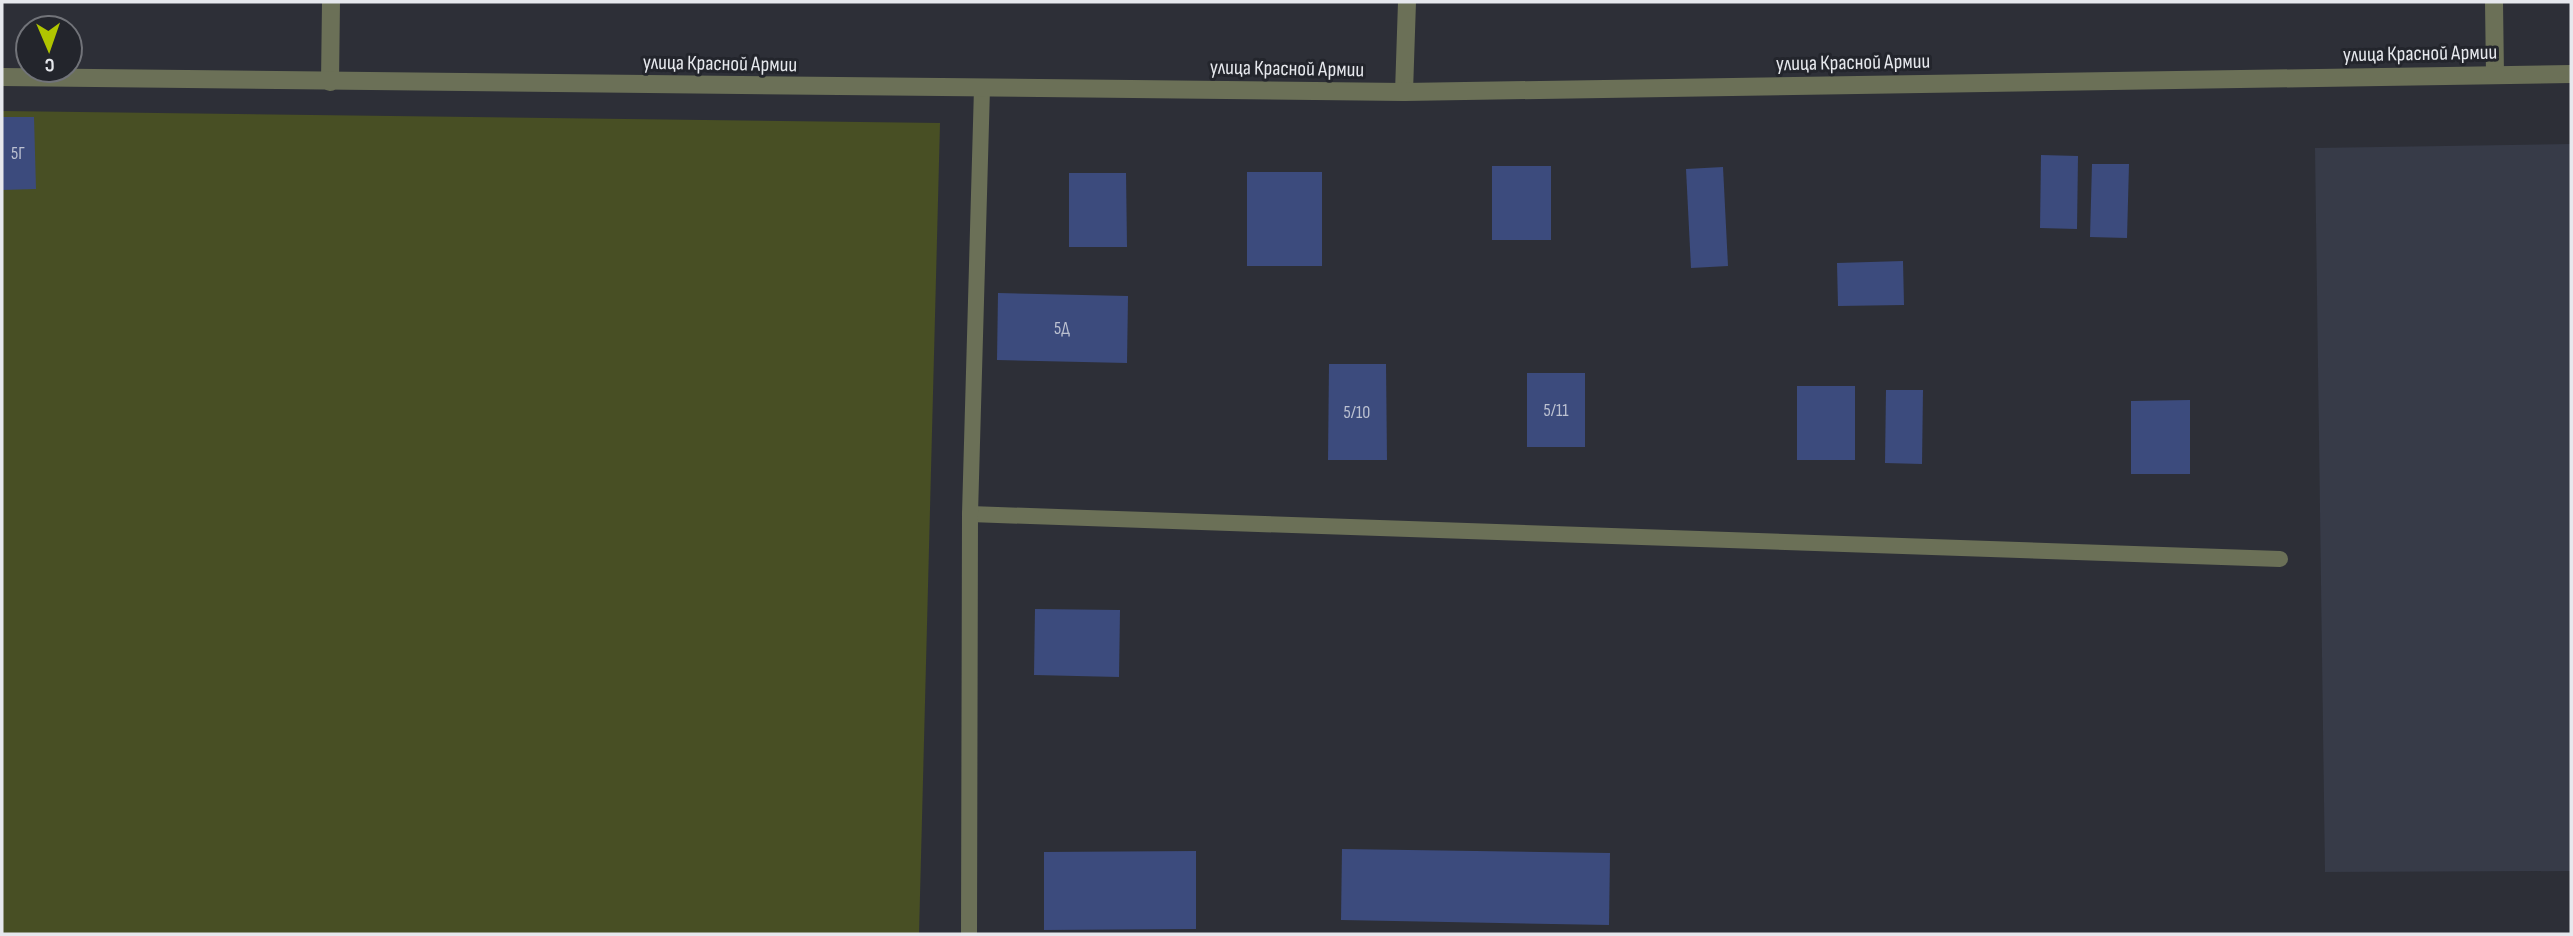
<svg xmlns="http://www.w3.org/2000/svg" width="2573" height="936" font-family="'Sofia Sans Condensed',sans-serif">
<rect width="100%" height="100%" fill="#2d2f37"/>
<!-- built -->
<path fill="#373b48" d="M2571,144V871L2325,872L2315,148Z"/>
<!-- green -->
<path fill="#484f24" d="M2,111L940,123L919,934H2Z"/>
<!-- building -->
<g fill="#3c4b7d">
<path d="M2,117H34L36,189L2,190Z"/>
<path d="M2041,155L2078,156L2077,229L2040,228Z"/>
<path d="M2092,164H2129L2127,238L2090,237Z"/>
<rect x="1492" y="166" width="59" height="74"/>
<path d="M1723,167L1728,266L1691,268L1686,169Z"/>
<rect x="1247" y="172" width="75" height="94"/>
<path d="M1069,173H1126L1127,247H1069Z"/>
<path d="M1903,261L1904,305L1838,306L1837,263Z"/>
<path d="M998,293L1128,296L1127,363L997,360Z"/>
<path d="M1329,364H1386L1387,460H1328Z"/>
<rect x="1527" y="373" width="58" height="74"/>
<rect x="1797" y="386" width="58" height="74"/>
<path d="M1886,390H1923L1922,464L1885,463Z"/>
<path d="M2190,400V474H2131V401Z"/>
<path d="M1035,609L1120,610L1119,677L1034,675Z"/>
<path d="M1342,849L1610,853L1609,925L1341,920Z"/>
<path d="M1196,851V929L1044,930V852Z"/>
</g>
<g fill="none" stroke-linecap="round" stroke-linejoin="round">
<!-- service -->
<g stroke="#6b7057" stroke-width="16">
<path d="M970,514L2280,559"/>
<path d="M969,934L970,514L982,88"/>
</g>
<!-- minor -->
<g stroke="#6b7057" stroke-width="18">
<path d="M2494,2L2495,75"/>
<path d="M330,82L331,2"/>
<path d="M1404,92L1407,2"/>
</g>
<!-- tertiary -->
<path stroke="#6b7057" stroke-width="18" d="M2,77L1404,92L2571,74"/>
</g>
<g text-anchor="middle" stroke-width="6" stroke-linejoin="round" paint-order="stroke">
<!-- number labels -->
<g font-size="18" fill="#bcc1d1">
<text x="18" y="159">5Г</text>
<text x="1062" y="334">5Д</text>
<text x="1556" y="416">5/11</text>
<text x="1357" y="418">5/10</text>
</g>
<!-- street labels -->
<g font-size="21" fill="#e6e8ed" stroke="#23252c">
<text transform="translate(2420 53) rotate(-1)" y="7">улица Красной Армии</text>
<text transform="translate(1853 62) rotate(-1)" y="7">улица Красной Армии</text>
<text transform="translate(720 63) rotate(1)" y="7">улица Красной Армии</text>
<text transform="translate(1287 68) rotate(1)" y="7">улица Красной Армии</text>
</g>
</g>
<!-- border -->
<rect width="2573" height="936" fill="none" stroke="#e6e8ed" stroke-width="7"/>
<!-- north arrow -->
<g transform="translate(49 49) rotate(178)"><circle r="33" fill="#23252c" stroke="#717379" stroke-width="2"/>
<path d="M0-5L12 26L0 18L-12 26Z" fill="#b0c500"/>
<text y="-10" font-size="19" font-weight="bold" text-anchor="middle" fill="#e6e8ed">С</text>
</g>
</svg>
